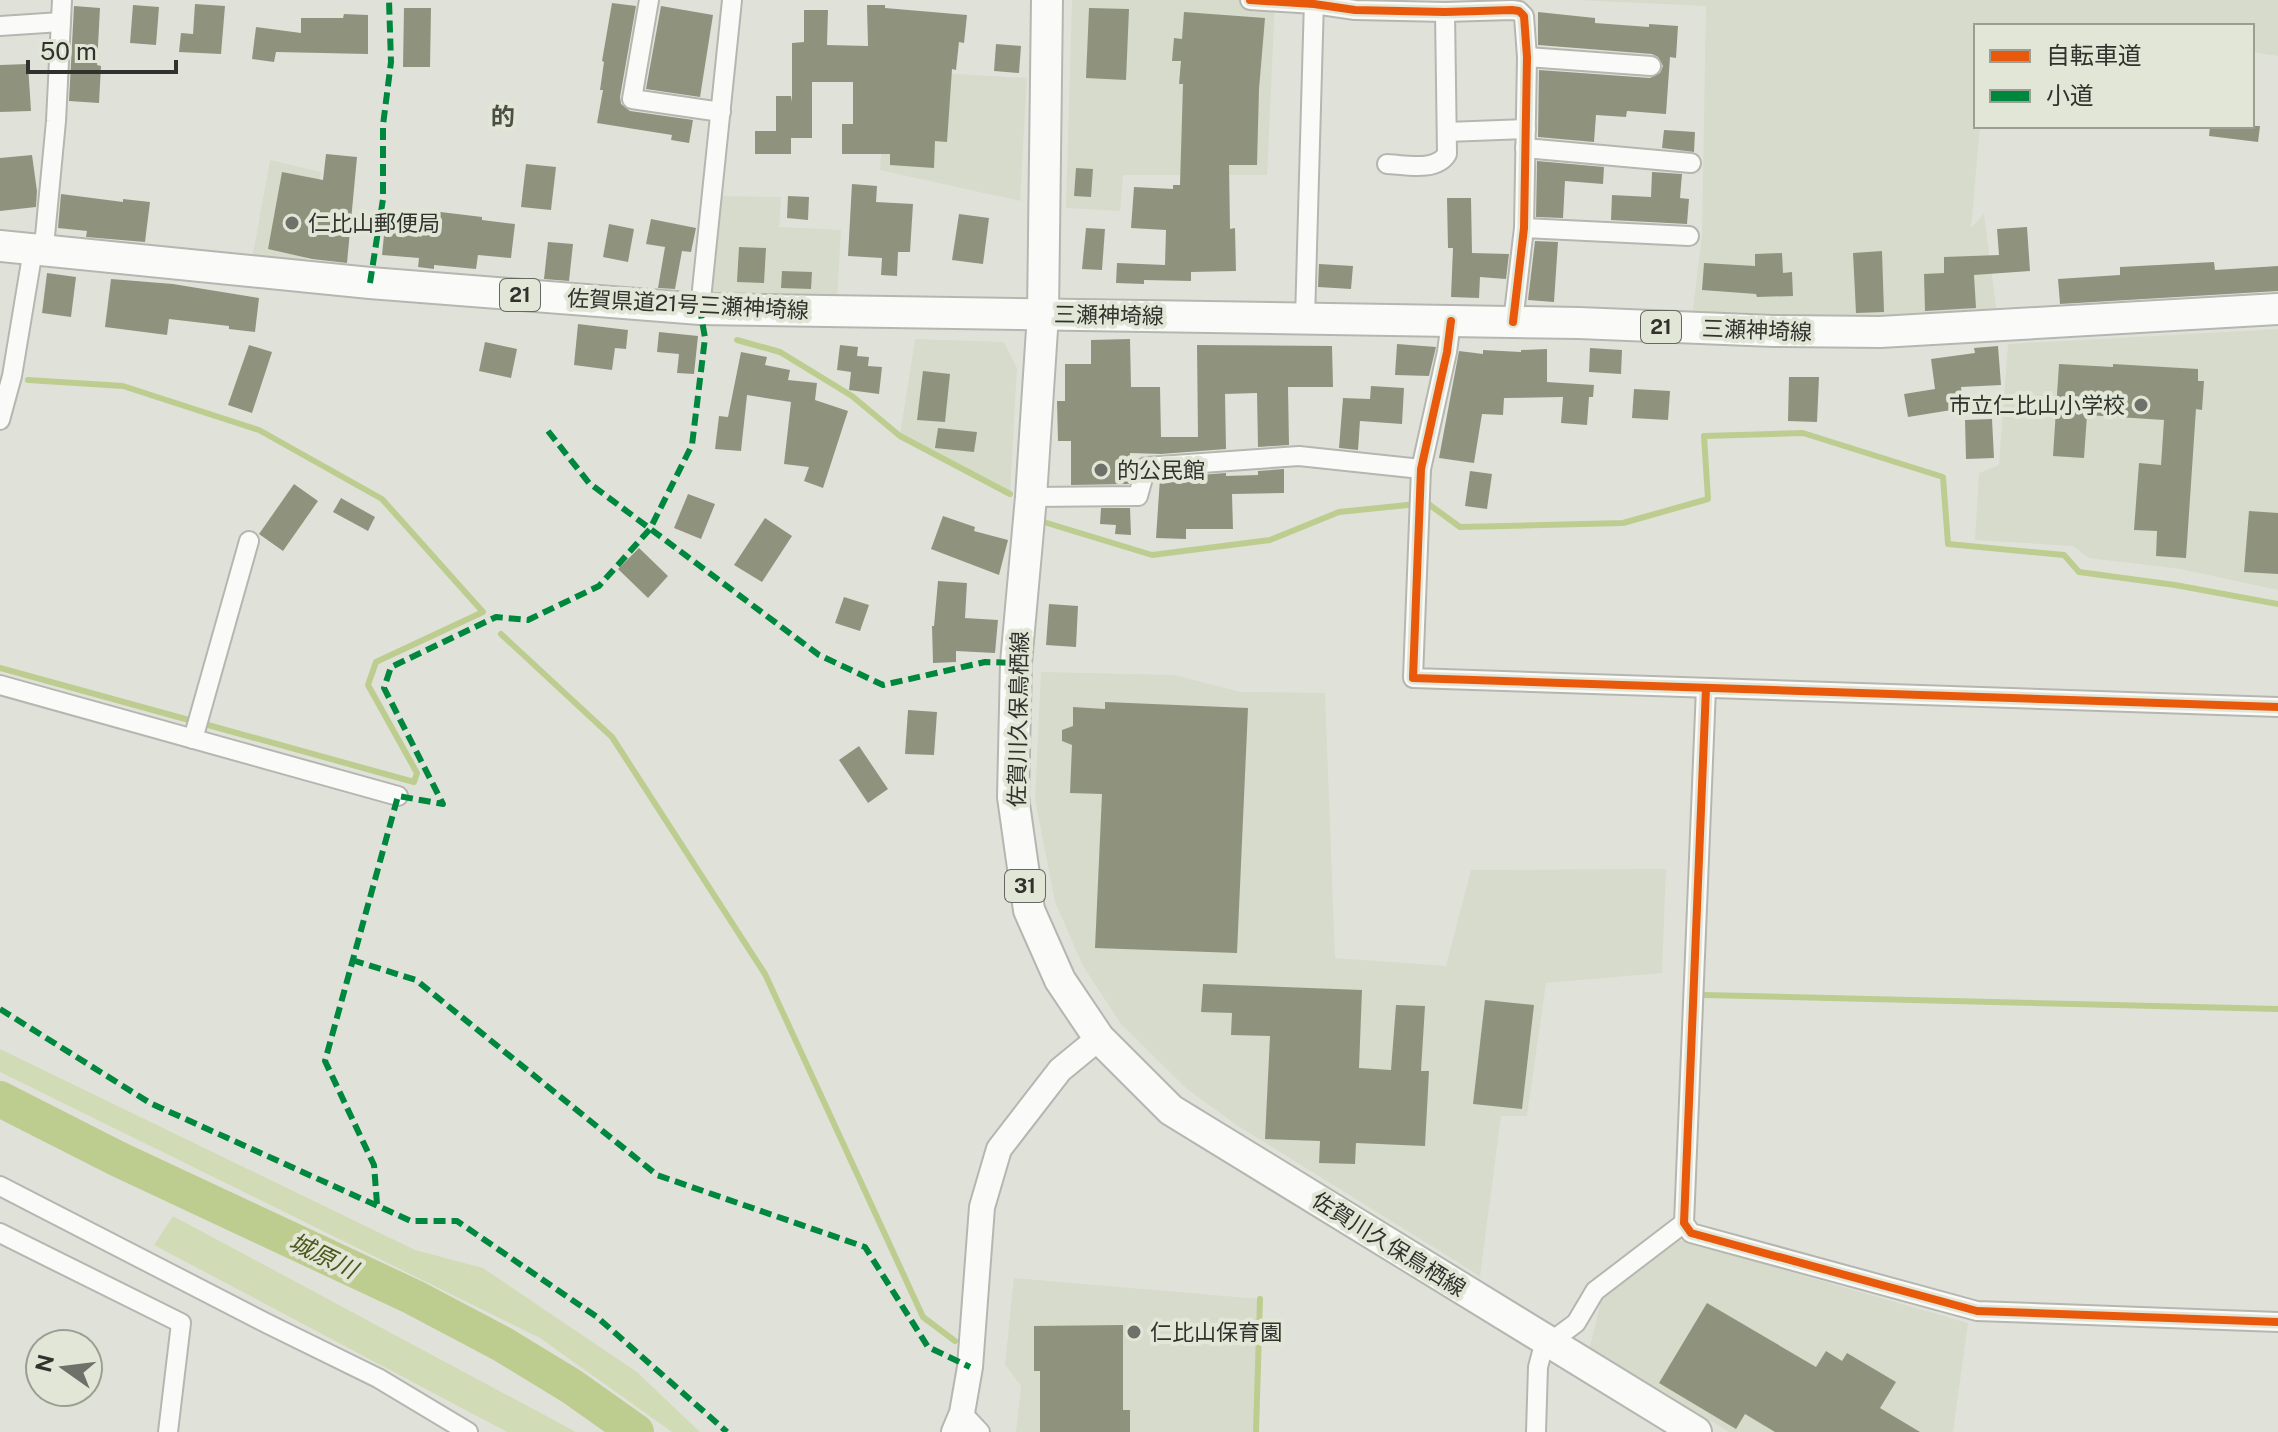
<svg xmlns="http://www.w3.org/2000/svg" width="2278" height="1432" font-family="'Public Sans','Noto Sans JP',sans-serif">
<rect width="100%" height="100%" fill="#e0e2da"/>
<!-- built -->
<g fill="#d6dbcb">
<path d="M1072,0H1275L1267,175H1123L1120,211L1066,208Z"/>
<path d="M1575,0H2278V56L2252,52V26H1976V126H1980L1971,228L1984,214L1997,314L1879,320L1692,317L1702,235L1706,6Z"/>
<path d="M887,70L1027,78L1020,201L880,170Z"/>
<path d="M270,160L321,172L305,266L252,259Z"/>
<path d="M706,196L781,197L779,227L841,230L837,298L696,295Z"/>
<path d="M2278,329V590L2180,569L2089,558L2073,546L1975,540L1979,473L1999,465L2008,344Z"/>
<path d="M915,339L1004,342L1017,368L1010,494L900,436Z"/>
<path d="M1041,672L1174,675L1241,692L1325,693L1335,958L1446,966L1471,870L1666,869L1662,973L1546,983L1527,1116H1501L1480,1276L1235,1124L1187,1089L1121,1024L1083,966L1055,902L1035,799Z"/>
<path d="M1679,1240L1968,1323L1953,1432H1729L1590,1347L1602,1296Z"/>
<path d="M1014,1278L1260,1299L1256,1432H1016L1021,1386L1005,1365Z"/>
</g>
<!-- green -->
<g fill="#d1dcb6">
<path d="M0,1049L415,1250L483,1268L637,1372L700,1432H672L540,1338L0,1072Z"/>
<path d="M173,1216L576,1432H507L154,1245Z"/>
</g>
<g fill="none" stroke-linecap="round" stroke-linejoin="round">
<!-- stream -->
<g stroke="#bdcd90" stroke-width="6">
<path d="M737,340L780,352L852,396L900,436L1010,494"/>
<path d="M28,380L123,386L259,430L382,499L483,612L376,662L368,685L417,773L414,782L208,725"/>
<path d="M1047,523L1152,555L1270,540L1339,512L1427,503L1460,527L1623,523L1708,499L1704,436L1803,433L1943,477L1948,544L2064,555L2079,572L2175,585L2278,604"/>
<path d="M501,634L612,737L765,974L923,1317L955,1341"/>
<path d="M0,668L189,720"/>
<path d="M1704,995L2278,1009"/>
<path d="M1256,1432L1260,1299"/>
</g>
<!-- river -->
<path stroke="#bdcd90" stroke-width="36" d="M0,1099L118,1159L413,1297L502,1344L571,1386L636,1432"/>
</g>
<!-- building -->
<g fill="#8f937e">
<path d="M612,3L636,6L620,97L621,104L630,111L693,120L689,143L671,140L672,135L597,123L603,90H600L604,62L602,61Z"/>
<path d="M195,4L225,6L221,54L179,52L181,33L193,34Z"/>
<path d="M133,5L159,7L156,45L130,43Z"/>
<path d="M867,5H885V8L967,15L964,43L959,42L956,70L952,69L947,142L935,141L934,168L890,165V154H842V124H853V82H812V138H791V154H755V131H776V96H791L792,102V43L804,42V10H828L827,45L868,46Z"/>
<path d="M74,6L100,8L97,65L101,66L99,103L69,101Z"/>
<path d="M661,6L713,15L700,97L646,89Z"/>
<path d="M404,8H431L430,67H403Z"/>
<path d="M1089,8L1129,9L1126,80L1086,78Z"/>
<path d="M1184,12L1265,18L1259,89L1257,165H1229L1230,229L1235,228L1236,271L1191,272V281L1144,280V284L1116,283L1117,263L1165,265L1166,230L1131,228L1134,187L1173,189V185H1180L1183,84H1179L1181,61H1172L1174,38L1182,39Z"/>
<path d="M1538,12L1595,18V23L1649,27V24L1678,26L1676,58L1670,57L1666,114L1627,111L1626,117L1596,115L1594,142L1538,137L1539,70L1650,78L1660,73L1663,66L1658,57L1652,54L1538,45Z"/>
<path d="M344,14L368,15V54L276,52L274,62L252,59L256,27L301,33V18H343Z"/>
<path d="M996,44L1021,46L1019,73L994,71Z"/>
<path d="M28,64L31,111L0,112V65Z"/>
<path d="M2210,126H2260L2258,142L2209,136Z"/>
<path d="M1664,130L1695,132L1694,152L1662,148Z"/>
<path d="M326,154L357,157L347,263L312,259L268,249L282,172L323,180Z"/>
<path d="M32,155L37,191L36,207L0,211V158Z"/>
<path d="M1537,161L1604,167L1603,184L1565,181L1563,218L1536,217Z"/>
<path d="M526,164L556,167L551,210L521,207Z"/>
<path d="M1076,168L1093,169L1091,197L1074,196Z"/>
<path d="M1652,172L1682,174L1680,198L1689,199L1687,224L1611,220L1612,195L1651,197Z"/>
<path d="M852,184L877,186L876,202L913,204L910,252H898L897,276L881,275L882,258L848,256Z"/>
<path d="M61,194L123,202V199L150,202L145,242L86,237L87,231L58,228Z"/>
<path d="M788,196L809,197L808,220L787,218Z"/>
<path d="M1447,198H1471L1472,253L1509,254L1506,279L1480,277L1479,298L1451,297L1453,248H1448Z"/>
<path d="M424,210L482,217V220L515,224L511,258L478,255L476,269L434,265V269L418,267L419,258L382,255L386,215L423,219Z"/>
<path d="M959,214L989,218L983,264L952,260Z"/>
<path d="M651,219L696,228L691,252L682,251L675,289L658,288L665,247L646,244Z"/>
<path d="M609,224L634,229L628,262L603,257Z"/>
<path d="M2027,227L2030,271L1974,275L1976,308L1925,311L1924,274L1944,273V257L1999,255L1997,229Z"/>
<path d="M1086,228L1105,229L1102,270L1082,269Z"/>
<path d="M1535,241L1558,242L1554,302L1528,300Z"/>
<path d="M548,242L573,244L569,281L544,279Z"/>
<path d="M739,247L766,248L764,283L737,282Z"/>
<path d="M1882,251L1884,312L1856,313L1853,253Z"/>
<path d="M1782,253L1783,273L1792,272L1793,296L1757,297L1756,294L1702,290L1704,263L1755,266V254Z"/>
<path d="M2214,262L2215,270L2278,266V291L2060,304L2058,279L2120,275V267Z"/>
<path d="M1319,264L1353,266L1351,289L1318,287Z"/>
<path d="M782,271L812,272L811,289L781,288Z"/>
<path d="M47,273L76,277L71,317L42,313Z"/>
<path d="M111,279L173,284L259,298L255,332L229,329V326L169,319L167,335L105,327Z"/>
<path d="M578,324L628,330L626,349L615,348L612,370L574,365Z"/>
<path d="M659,332L698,336L694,374L677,373L679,354L657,352Z"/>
<path d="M1130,339L1131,387H1160L1161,437H1198L1197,345L1332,346L1333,387H1288L1289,445L1258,447L1257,393L1225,394L1226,449L1161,454L1130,453L1129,484L1071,485V441H1058L1057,401H1065V364H1091V340Z"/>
<path d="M485,342L517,349L511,378L479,371Z"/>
<path d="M1397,344L1436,347L1429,376L1395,375Z"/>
<path d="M249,345L272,352L252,413L228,405Z"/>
<path d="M840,345L858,347L857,356L869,357L868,366L882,367L879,394L849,390L851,372L837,370Z"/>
<path d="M1998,346L2001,385L1961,387L1964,408L1908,417L1904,394L1935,389L1931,359L1975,353L1974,348Z"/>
<path d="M1590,348L1622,350L1621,374L1589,372Z"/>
<path d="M1547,349V382L1594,385L1593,397H1589L1587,425L1561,423L1563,397L1504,398L1503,415L1482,414L1474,463L1439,458L1459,351L1483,354V350L1521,352V350Z"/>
<path d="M741,352L767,357L765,365L790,370L788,380L817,383L815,400L848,411L823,488L804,481L809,467L784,464L791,402L747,395L741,451L715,449L719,416L728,417Z"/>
<path d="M2059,364L2113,367V364L2198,369V381H2204L2202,410L2196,409L2186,558L2156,556L2157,531L2134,530L2139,463L2161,465L2164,420L2087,415L2084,458L2053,456Z"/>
<path d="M923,371L950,374L945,422L917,420Z"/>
<path d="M1789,377H1819L1817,422L1788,421Z"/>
<path d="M1371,386L1404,388L1402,424L1360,421L1358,450L1339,448L1343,398L1370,399Z"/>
<path d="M1634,389L1670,391L1668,420L1632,418Z"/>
<path d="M1992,419L1994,458L1966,459L1965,420Z"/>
<path d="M938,428L977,432L974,452L935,448Z"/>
<path d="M1284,469V493L1232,494L1233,529H1186V539L1156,538L1160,478L1226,473V476L1258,475V471Z"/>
<path d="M1470,471L1492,474L1487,509L1465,506Z"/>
<path d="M294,484L318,501L283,551L259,534Z"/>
<path d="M688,494L715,504L701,539L674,528Z"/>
<path d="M341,498L375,517L368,531L333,512Z"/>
<path d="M1101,508H1130L1131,535L1115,534L1116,525L1100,524Z"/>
<path d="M2249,511L2278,513V574L2244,572Z"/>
<path d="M943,516L975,527L974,531L1008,540L999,575L931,549Z"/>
<path d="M765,518L792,536L762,582L734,565Z"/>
<path d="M639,548L668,576L648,598L618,569Z"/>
<path d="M938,581L967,583L965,618L998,620L995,653L956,651V662L933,663L932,626H934Z"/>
<path d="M844,597L869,605L860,631L835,623Z"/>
<path d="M1049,604L1078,606L1076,647L1046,645Z"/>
<path d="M1105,702L1248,708L1237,953L1095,948L1102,794L1070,793L1072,745L1062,741V730L1073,726V707L1105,709Z"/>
<path d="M908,710L937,712L934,755L905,754Z"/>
<path d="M859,746L888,789L868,803L839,760Z"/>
<path d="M1203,984L1362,990L1359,1068L1391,1070L1396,1005L1425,1006L1421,1071H1429L1425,1146L1356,1143L1355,1164L1319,1163L1320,1141L1265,1139L1270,1036L1231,1035L1232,1013L1201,1012Z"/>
<path d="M1485,1000L1534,1005L1522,1109L1473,1104Z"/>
<path d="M1707,1303L1816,1367L1826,1351L1842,1361L1847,1353L1896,1382L1880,1408L1920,1432H1775L1745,1414L1736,1429L1659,1383Z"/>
<path d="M1123,1325V1410H1130V1432H1040V1371H1034V1326Z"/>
</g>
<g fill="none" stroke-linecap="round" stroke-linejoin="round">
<!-- minor casing -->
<g stroke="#b5b6b0" stroke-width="22">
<g id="minor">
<path d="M649,0L632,99L721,112"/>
<path d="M1250,0L1314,4L1355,10L1445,12L1512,10L1519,11L1524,16L1527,57L1524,228L1513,322"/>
<path d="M0,26L61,22"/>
<path d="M1527,57L1651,66"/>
<path d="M1447,132L1526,129"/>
<path d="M1525,148L1691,163"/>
<path d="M1387,164C1406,165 1436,172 1447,154L1445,12"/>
<path d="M1524,228L1689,236"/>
<path d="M700,309L732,0"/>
<path d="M1305,319L1314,0"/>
<path d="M1451,321L1447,352L1421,469L1413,678L2278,707"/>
<path d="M0,420L12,376L31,262L45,236L56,121L62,0"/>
<path d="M1031,497L1138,496L1146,467L1299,456L1421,469"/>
<path d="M0,685L398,796"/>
<path d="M1706,688L1684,1223L1691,1233L1977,1311L2278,1322"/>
<path d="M193,739L249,541"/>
<path d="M0,1186L270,1325L378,1378L468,1432"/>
<path d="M0,1233L181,1323L168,1432"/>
<path d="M962,1413L980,1432"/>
<path d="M1536,1432L1538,1367L1542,1352L1549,1343L1576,1323L1595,1291L1684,1223"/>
</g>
</g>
<!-- tertiary casing -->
<g stroke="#b5b6b0" stroke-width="28">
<path id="tertiary" d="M954,1432L962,1413L970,1367L982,1207L999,1149L1060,1070L1099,1038"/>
</g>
<!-- primary casing -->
<g stroke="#b5b6b0" stroke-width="34">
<g id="primary">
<path d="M1047,0L1043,314L1031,497L1016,663L1013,797L1029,910L1060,980L1099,1038L1171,1110L1696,1432"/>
<path d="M0,246L370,283L700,309L1579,323L1773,331L1880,332L2278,309"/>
</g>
</g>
<!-- minor -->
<use href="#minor" stroke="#fafbf9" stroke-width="18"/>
<!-- tertiary -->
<use href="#tertiary" stroke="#fafbf9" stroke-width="24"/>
<!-- primary -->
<use href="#primary" stroke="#fafbf9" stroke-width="30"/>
<!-- quiet -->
<g stroke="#00873e" stroke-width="6" stroke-dasharray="12 6" stroke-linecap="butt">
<path d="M370,283L383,199V125L391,62L389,0"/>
<path d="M548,431L589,483L819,655L883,685L985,662L1016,663"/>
<path d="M352,960L416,980L657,1175L865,1247L928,1347L970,1367"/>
<path d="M0,1009L150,1103L411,1221H457L597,1317L727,1432"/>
<path d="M377,1204L374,1165L325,1061L398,796L443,804L384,688L391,667L496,617L528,620L599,586L650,529L692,445L705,338L700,309"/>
</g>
<!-- cycleway casing -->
<g stroke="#e1e6d7" stroke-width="13">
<g id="cycleway">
<path d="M1250,0L1314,4L1355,10L1445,12L1512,10L1519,11L1524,16L1527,57L1524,228L1513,322"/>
<path d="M1451,321L1447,352L1421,469L1413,678L2278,707"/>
<path d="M1706,688L1684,1223L1691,1233L1977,1311L2278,1322"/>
</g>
</g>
<!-- cycleway -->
<use href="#cycleway" stroke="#e8590c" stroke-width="8"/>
</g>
<!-- markers -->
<g fill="#6e706a" stroke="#e1e6d7" stroke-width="3">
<circle cx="292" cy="223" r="8"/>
<circle cx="2141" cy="405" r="8"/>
<circle cx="1101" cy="470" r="8"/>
<circle cx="1134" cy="1332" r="8"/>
</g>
<g text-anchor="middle" stroke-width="8" stroke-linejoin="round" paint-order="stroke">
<!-- shield labels -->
<g fill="#e1e6d7" stroke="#656860" stroke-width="2">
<rect x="500" y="279" width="40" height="32" rx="6"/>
<rect x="1641" y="311" width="40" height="32" rx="6"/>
<rect x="1005" y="870" width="40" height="32" rx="6"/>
</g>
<g font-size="20" font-weight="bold" fill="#30322d">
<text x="520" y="302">21</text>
<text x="1661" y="334">21</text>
<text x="1025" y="893">31</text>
</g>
<!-- poi labels -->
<g font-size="22" fill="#30322d" stroke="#e1e6d7" text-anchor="start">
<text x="308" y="231">仁比山郵便局</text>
<text x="2125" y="413" text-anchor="end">市立仁比山小学校</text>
<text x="1117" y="478">的公民館</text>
<text x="1150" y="1340">仁比山保育園</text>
</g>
<!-- street labels -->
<g font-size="22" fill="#30322d" stroke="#e1e6d7">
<text transform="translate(688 304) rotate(3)" y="8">佐賀県道21号三瀬神埼線</text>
<text transform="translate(1109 315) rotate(1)" y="8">三瀬神埼線</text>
<text transform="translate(1757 330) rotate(2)" y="8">三瀬神埼線</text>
<text transform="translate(1018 719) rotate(-89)" y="8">佐賀川久保鳥栖線</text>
<text transform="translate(1389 1244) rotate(32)" y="8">佐賀川久保鳥栖線</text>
</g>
<!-- neighbourhood labels -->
<g font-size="24" font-weight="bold" fill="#4b4e42" stroke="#e1e6d7">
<text x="503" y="125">的</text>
</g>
<!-- water labels -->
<g font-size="24" font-style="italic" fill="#4a581c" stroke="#e1e6d7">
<text transform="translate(323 1256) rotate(26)" y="8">城原川</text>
</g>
</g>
<!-- legend -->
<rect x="1974" y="24" width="280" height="104" fill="#e1e6d7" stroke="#9a9e93" stroke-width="2"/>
<rect x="1990" y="50" width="40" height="12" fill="#e8590c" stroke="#9a9e93" stroke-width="2"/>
<text x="2046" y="64" font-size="24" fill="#30322d">自転車道</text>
<rect x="1990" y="90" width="40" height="12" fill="#00873e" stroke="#9a9e93" stroke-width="2"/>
<text x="2046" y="104" font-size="24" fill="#30322d">小道</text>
<!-- north arrow -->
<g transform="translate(64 1368) rotate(284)"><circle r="38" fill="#e1e6d7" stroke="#9a9e93" stroke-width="2"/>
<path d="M0-6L14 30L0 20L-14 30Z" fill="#6e706a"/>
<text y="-12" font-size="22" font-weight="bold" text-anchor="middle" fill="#30322d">N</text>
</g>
<!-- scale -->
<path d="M28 60v12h148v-12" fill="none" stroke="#30322d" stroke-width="4"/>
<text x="40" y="60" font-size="24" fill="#30322d" stroke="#e1e6d7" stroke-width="6" paint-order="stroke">50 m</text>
</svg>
